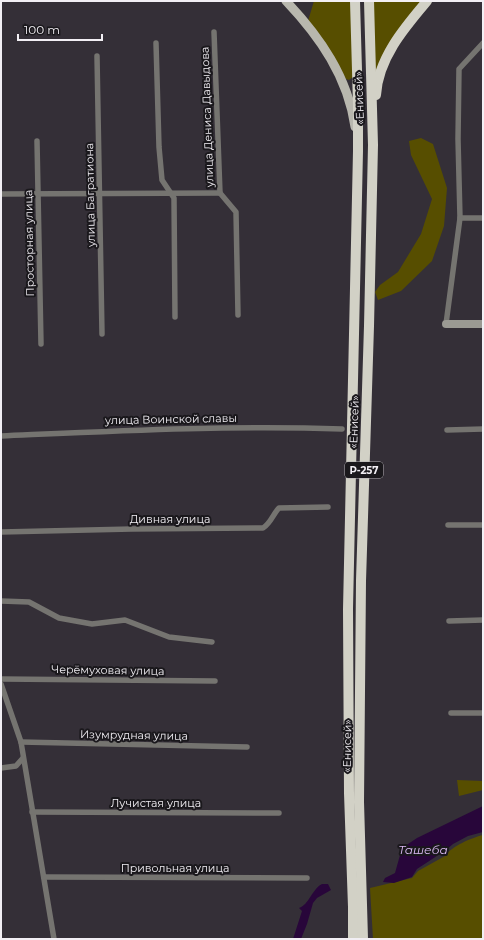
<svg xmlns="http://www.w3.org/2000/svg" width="484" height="940" font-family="Montserrat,sans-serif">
<rect width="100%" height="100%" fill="#342f37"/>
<!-- green -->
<g fill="#574e00">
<path d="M314,1H351L353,77L349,80L346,79L308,21Z"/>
<path d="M371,1H424L373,78Z"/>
<path d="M421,138L433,144L447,188L444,226L432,261L401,291L378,300L375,292L380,285L398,272L421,234L432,199L411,155L409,141Z"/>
<path d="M457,780L483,781V790L459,796Z"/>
<path d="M483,835V939H373L370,888L412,878L418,871L445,856C452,846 471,838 483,835Z"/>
</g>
<!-- water -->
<g fill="#28063a">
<path d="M483,806V832L468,836L453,844L446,850L417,869L412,877L394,883L383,882L385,878L395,873L402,848L417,838Z"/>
<path d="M322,884H328L331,890L317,898L313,903L307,924L301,939H293L302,911L299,908C309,905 312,889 322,884Z"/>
</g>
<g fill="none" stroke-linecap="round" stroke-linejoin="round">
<!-- street -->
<g stroke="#757470" stroke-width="5.5">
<path d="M214,32L220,193L236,212L238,315"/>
<path d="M156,43L159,147L162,180L174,198L175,317"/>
<path d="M97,56L102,334"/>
<path d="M37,141L41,344"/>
<path d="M1,194L220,193"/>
<path d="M460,218H483"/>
<path d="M446,324L460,218L458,139L459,69L483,43"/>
<path d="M447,430L483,429"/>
<path d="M1,436C115,431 229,425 342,429"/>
<path d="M448,525H483"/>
<path d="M1,532L132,529L263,528C271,523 273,514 279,508L328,507"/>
<path d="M1,601L29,602L59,618L92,624L125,620L169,637L212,642"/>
<path d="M449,621L483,620"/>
<path d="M1,679L215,681"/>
<path d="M1,684L21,742L54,939"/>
<path d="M451,713H483"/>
<path d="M21,742L247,747"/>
<path d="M1,768L16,766L23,758"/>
<path d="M32,812L279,813"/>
<path d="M44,877L307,878"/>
</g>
<!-- secondary -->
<path stroke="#9b9a93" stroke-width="8" d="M446,324H483"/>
<!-- primary -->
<path stroke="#b8b7ae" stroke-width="9" d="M286,1C320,37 348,77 355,127"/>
<!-- highway -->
<g stroke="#d2d1c6" stroke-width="10">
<path d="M376,95C378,58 405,27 427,1"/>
<path d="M353,939V907L349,793L348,609L358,151V105L355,1"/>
<path d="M363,939L359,802L361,581L369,326L373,145L369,1"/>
</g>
</g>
<g text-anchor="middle" stroke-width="4" stroke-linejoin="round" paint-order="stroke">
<!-- shield labels -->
<rect fill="#1a181c" stroke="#b1aeb3" stroke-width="1" x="345" y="462" width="38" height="16" rx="3"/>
<g font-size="10" font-weight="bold" fill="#f2eff4">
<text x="364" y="474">Р-257</text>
</g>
<!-- street labels -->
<g font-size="11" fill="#f2eff4" stroke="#1a181c">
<text transform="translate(359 98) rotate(-92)" y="4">«Енисей»</text>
<text transform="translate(207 117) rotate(-92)" y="4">улица Дениса Давыдова</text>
<text transform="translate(90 195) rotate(-91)" y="4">улица Багратиона</text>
<text transform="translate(29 243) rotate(-91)" y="4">Просторная улица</text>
<text transform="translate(171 419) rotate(-1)" y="4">улица Воинской славы</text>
<text transform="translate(354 422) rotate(-88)" y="4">«Енисей»</text>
<text x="170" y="523">Дивная улица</text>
<text transform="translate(108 670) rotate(1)" y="4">Черёмуховая улица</text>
<text transform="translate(134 735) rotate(1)" y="4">Изумрудная улица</text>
<text transform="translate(347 746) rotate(-89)" y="4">«Енисей»</text>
<text x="156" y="807">Лучистая улица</text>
<text x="175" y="872">Привольная улица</text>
</g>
<!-- water labels -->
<g font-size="12" font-style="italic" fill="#dcbaf5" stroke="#1a181c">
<text x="423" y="854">Ташеба</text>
</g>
</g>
<!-- border -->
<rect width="484" height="940" fill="none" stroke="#f2eff4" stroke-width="4"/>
<!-- scale -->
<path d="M18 34v6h84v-6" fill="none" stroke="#f2eff4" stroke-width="2"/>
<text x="24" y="34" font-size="12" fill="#f2eff4" stroke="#1a181c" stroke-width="3" paint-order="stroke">100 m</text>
</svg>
